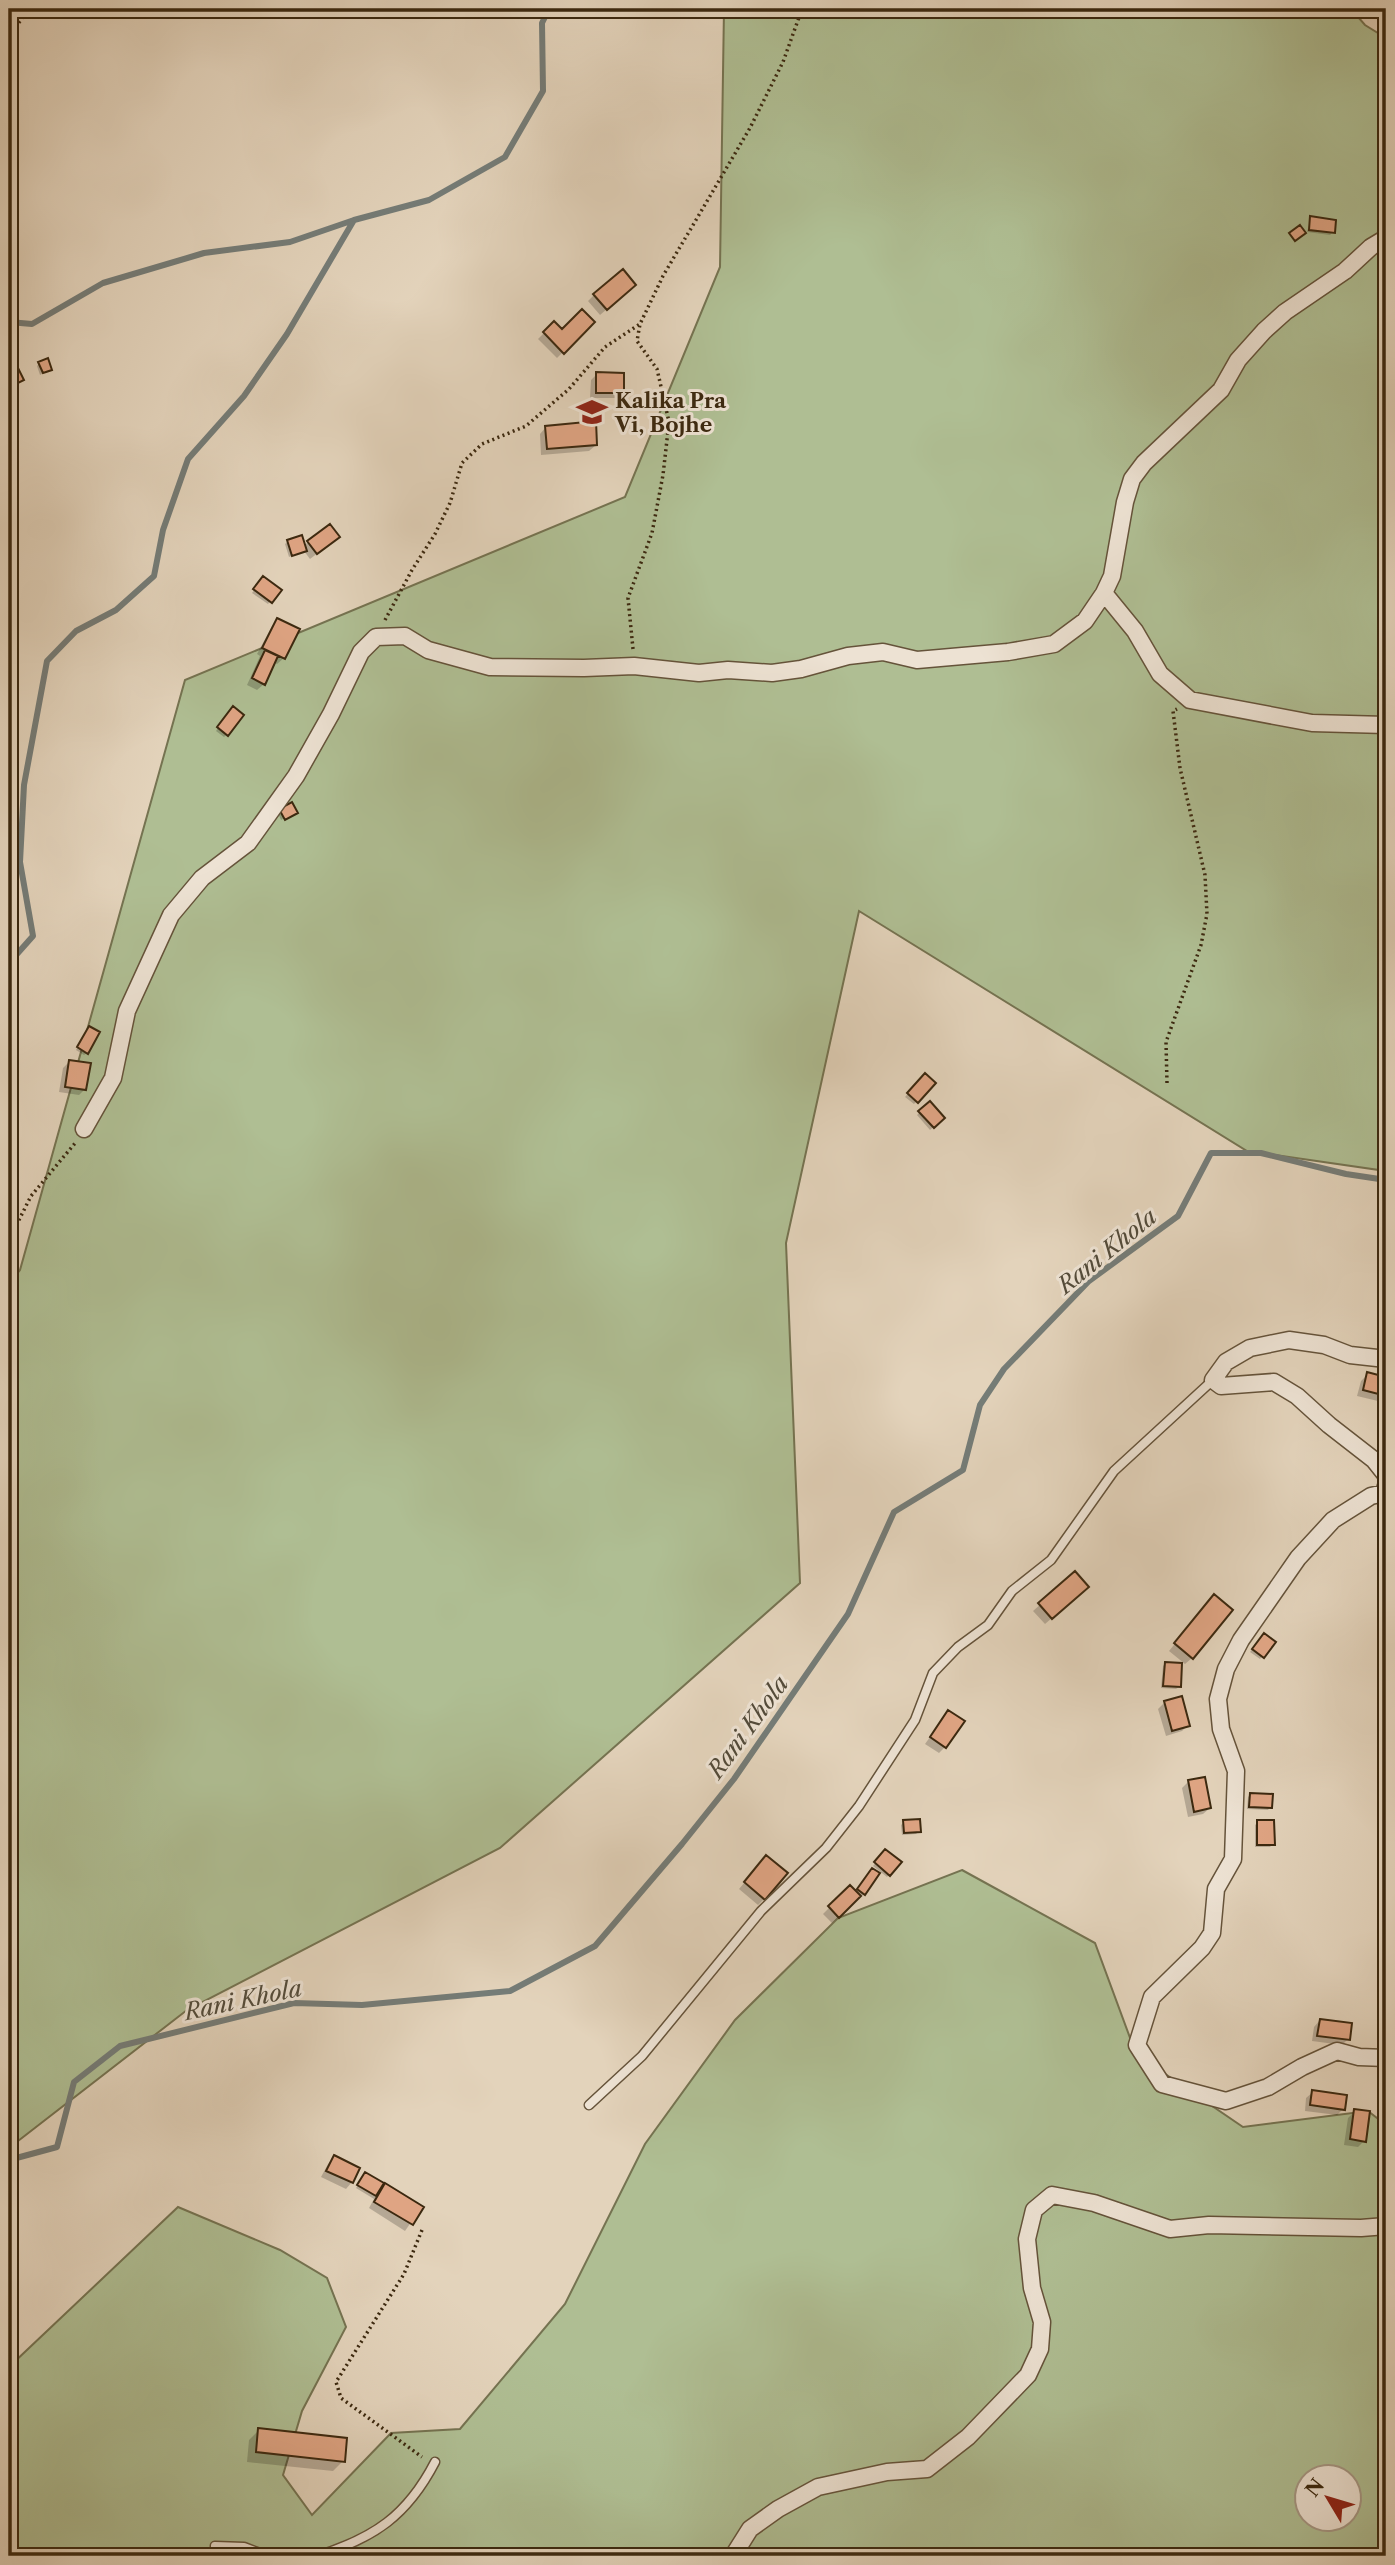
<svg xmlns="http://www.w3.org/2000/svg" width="1395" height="2565" font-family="'Libre Caslon Text',serif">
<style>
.green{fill:#afbe93;stroke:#757351;stroke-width:2;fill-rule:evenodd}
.shadow{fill:#0003}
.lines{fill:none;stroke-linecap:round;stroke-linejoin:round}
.stream{stroke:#757c77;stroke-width:6}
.building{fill:#e0a584;stroke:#3b280f;stroke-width:2}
.lane-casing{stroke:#65533a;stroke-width:11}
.street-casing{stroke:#65533a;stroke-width:19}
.path{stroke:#3b280f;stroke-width:3.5;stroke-dasharray:2 3.5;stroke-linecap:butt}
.lane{stroke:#ede2d3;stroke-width:8}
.street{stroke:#ede2d3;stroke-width:16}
.labels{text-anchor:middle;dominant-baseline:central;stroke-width:6;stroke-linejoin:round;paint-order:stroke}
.poi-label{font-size:21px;font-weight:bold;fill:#3b280f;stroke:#ede2d3;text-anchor:start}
.water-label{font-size:23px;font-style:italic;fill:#534b3a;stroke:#ede2d3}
</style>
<rect width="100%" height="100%" fill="#e3d3bb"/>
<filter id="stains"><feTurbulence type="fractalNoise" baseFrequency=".00286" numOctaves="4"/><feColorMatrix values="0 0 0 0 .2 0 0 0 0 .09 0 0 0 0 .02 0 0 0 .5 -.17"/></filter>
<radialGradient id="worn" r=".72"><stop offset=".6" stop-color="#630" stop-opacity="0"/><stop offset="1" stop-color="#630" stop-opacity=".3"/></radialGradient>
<path class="green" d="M724 9H1351L1365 25 1386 38V1171L1247 1151 859 911 786 1243 800 1583 500 1848 187 2010 9 2148V1284L20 1270 185 680 625 497 720 267Z
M962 1870 1095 1943 1136 2054 1243 2127 1368 2111 1386 2125V2556H9V2367L178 2207 280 2250 327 2278 346 2327 302 2411 283 2475 312 2515 391 2433 460 2429 565 2304 645 2144 735 2020 838 1918ZM1308 2478H1350V2520H1308Z"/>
<path class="shadow" d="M1311 218 1333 232 1330 235 1307 232Z
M628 291 600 315 588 301 594 295Z
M593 322 557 358 538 339 554 323 562 332Z
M14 364 22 380 15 385 9 372V368Z
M39 364 50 369 40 375 37 366Z
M597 374 623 392 616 398H590L591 380Z
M546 427 596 445 589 451 541 455 540 434Z
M288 541 304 546 308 542 331 543 310 559 304 551 289 557 285 544Z
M261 581 279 590 268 604 252 593Z
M278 620 284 658 277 664 273 662 264 684 257 690 247 685 260 656 257 654 272 626Z
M230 711 227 734 224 737 216 731Z
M280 811 295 812 281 820 278 813Z
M87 1031V1053L84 1055 76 1050Z
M69 1062 85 1089 79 1095 59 1092 63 1068Z
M925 1075 934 1083 914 1104 905 1097Z
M930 1103 943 1118 930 1130 917 1115Z
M1368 1374 1386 1379V1398L1382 1402 1357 1396 1361 1381Z
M1075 1574 1081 1593 1045 1624 1033 1611Z
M1209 1602 1192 1658 1185 1664 1169 1651Z
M1262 1637 1274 1643 1260 1659 1250 1652Z
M1165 1664 1179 1687 1176 1689 1161 1688 1163 1666Z
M1164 1703 1188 1725 1182 1731 1166 1736 1158 1709Z
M948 1712 945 1747 939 1753 925 1744Z
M1188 1782 1210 1808 1203 1814 1188 1817 1182 1788Z
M1250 1795 1270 1807 1268 1810 1247 1809 1248 1797Z
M904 1822 919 1831 916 1834 902 1835 901 1825Z
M1258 1822 1273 1844 1270 1847H1255V1825Z
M885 1851 899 1862 887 1877 873 1866Z
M760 1864 764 1899 758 1905 739 1889Z
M869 1872 864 1894 832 1923 823 1914 850 1887 855 1893Z
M1320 2020 1348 2039 1342 2045 1312 2041 1314 2027Z
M1313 2092 1343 2109 1337 2115 1305 2111 1306 2098Z
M1355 2111 1364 2141 1358 2147 1344 2145 1348 2118Z
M334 2157 352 2182 346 2189 321 2177 328 2164Z
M363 2177 377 2194 385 2185 421 2208 405 2231 369 2208 374 2199 356 2188Z
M259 2430 343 2461 333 2471 247 2462 249 2440Z"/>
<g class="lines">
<path class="stream" d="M9 322 32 324 103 283 204 253 290 242 354 220
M9 963 33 936 20 862 24 785 47 661 76 631 116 610 154 576 163 530 188 459 244 396 287 334 354 220 429 200 505 157 543 91 542 23 549 9
M9 2160 57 2147 74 2082 120 2046 294 2003 362 2005 510 1991 595 1946 682 1844 734 1779 848 1614 894 1512 963 1470 980 1405 1004 1369 1089 1281 1178 1216 1211 1153H1261L1346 1174 1386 1180"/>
</g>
<path class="building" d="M1310 216 1336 220 1335 233 1309 230Z
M1300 225 1306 233 1295 241 1289 233Z
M623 269 636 285 607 310 593 294Z
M582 309 595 322 564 354 543 332 554 321 562 329Z
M48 358 52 370 43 373 38 362Z
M15 362 24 380 18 383 9 365Z
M596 372 624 373V393H596Z
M596 421 597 445 547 449 545 426Z
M330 524 340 537 317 554 307 541Z
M302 535 307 551 292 556 287 540Z
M263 576 282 590 272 603 253 589Z
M277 618 300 629 285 659 262 648Z
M265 650 278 656 265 685 252 678Z
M233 706 244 715 228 736 217 727Z
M292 802 298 813 285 820 279 809Z
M89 1026 100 1032 88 1054 77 1047Z
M69 1060 91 1063 86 1090 65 1087Z
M925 1073 936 1083 918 1103 907 1093Z
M930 1101 945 1118 934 1128 918 1111Z
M1367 1372 1386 1377V1396L1363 1390Z
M1075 1571 1089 1587 1052 1619 1038 1603Z
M1214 1594 1233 1610 1193 1659 1174 1643Z
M1264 1633 1276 1642 1264 1658 1252 1649Z
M1165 1662 1182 1663 1181 1687 1163 1686Z
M1182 1696 1190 1726 1172 1731 1164 1701Z
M948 1710 965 1721 946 1748 930 1737Z
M1205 1777 1211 1808 1194 1812 1188 1780Z
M1250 1793 1273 1794 1272 1808 1249 1807Z
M920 1819 921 1832 904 1833 903 1820Z
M1257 1820H1274L1275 1845H1257Z
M885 1849 902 1862 890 1876 874 1862Z
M766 1855 788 1873 765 1900 744 1882Z
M872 1868 880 1873 865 1895 857 1889Z
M850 1885 861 1896 839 1918 828 1906Z
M1320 2019 1352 2023 1350 2040 1317 2036Z
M1312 2090 1347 2095 1345 2110 1310 2105Z
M1354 2109 1370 2111 1366 2142 1350 2139Z
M334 2155 360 2168 353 2183 326 2171Z
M365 2172 384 2183 376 2196 357 2185Z
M385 2183 424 2207 413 2225 374 2202Z
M258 2428 347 2438 345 2462 256 2452Z"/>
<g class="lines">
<g class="lane-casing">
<path id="lane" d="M589 2105 642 2056 761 1911 826 1848 859 1806 915 1720 933 1673 958 1647 988 1625 1012 1591 1051 1560 1114 1471 1213 1380
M216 2556 215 2546 244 2547 268 2556
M317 2556C374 2538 407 2516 435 2462"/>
</g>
<g class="street-casing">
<path id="street" d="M1104 593 1135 631 1160 674 1190 700 1312 723 1386 725
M84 1129 113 1078 127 1011 171 915 202 878 248 843 296 776 331 714 361 652 376 637 405 636 428 650 490 667 584 668 634 666 699 673 728 670 772 673 801 669 848 656 883 652 917 660 1008 652 1054 644 1085 621 1104 593 1112 576 1125 502 1132 479 1144 463 1221 390 1238 360 1264 331 1285 312 1345 271 1371 247 1386 238
M1386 1359 1350 1355 1324 1345 1289 1340 1250 1348 1226 1362 1213 1380 1221 1386 1274 1382 1297 1396 1329 1425 1374 1460 1386 1475
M1386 1486 1384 1493 1371 1496 1333 1520 1298 1558 1241 1640 1226 1669 1218 1699 1221 1729 1236 1771 1233 1859 1216 1889 1212 1933 1202 1948 1152 1997 1137 2045 1162 2084 1226 2101 1268 2087 1302 2067 1337 2051 1359 2057 1386 2058
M733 2556 750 2529 778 2509 818 2487 887 2472 927 2469 968 2437 1028 2375 1040 2349 1042 2322 1032 2288 1027 2239 1034 2210 1052 2195 1094 2203 1170 2229 1209 2225 1361 2228 1386 2226"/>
</g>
<path class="path" d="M9 36 29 9
M385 620 412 570 435 534 450 503 462 463 482 444 526 426 569 389 605 347 640 324
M633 649 628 598 652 533 663 475 669 422 657 369 637 341 640 324 663 276 750 128 783 62 802 9
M1167 1083 1166 1042 1201 945 1207 914 1205 875 1180 768 1173 711 1177 709
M9 1240 31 1196 76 1142
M422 2230 404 2274 336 2382 341 2398 422 2457"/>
<use href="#lane" class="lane"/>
<use href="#street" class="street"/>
</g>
<defs>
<g id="school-bare" transform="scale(2.415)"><path d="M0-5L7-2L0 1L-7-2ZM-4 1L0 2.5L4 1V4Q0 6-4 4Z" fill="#8f2418" stroke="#ede2d3" stroke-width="2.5" paint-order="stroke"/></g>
</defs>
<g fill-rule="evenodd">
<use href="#school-bare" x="592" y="412"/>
</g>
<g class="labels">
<g class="poi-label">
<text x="615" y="400">Kalika Pra<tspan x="615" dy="24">Vi, Bojhe</tspan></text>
</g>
<g class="water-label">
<text transform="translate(1107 1251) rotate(-39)">Rani Khola</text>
<text transform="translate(748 1727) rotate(-54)">Rani Khola</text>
<text transform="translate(243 2000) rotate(-12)">Rani Khola</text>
</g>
</g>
<rect width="1395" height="2565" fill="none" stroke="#e3d3bb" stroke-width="35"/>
<rect x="10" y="10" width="1374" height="2544" fill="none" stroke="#3b280f" stroke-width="3.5"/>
<rect x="18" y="18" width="1360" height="2530" fill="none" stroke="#3b280f" stroke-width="2"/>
<g transform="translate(1328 2498) rotate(308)"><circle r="33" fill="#ede2d3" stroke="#a69885" stroke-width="2"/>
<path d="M0-5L12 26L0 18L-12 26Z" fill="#8f2418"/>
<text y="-10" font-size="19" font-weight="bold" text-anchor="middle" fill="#3b280f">N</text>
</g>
<rect width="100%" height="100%" filter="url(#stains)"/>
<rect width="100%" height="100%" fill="url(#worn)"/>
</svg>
